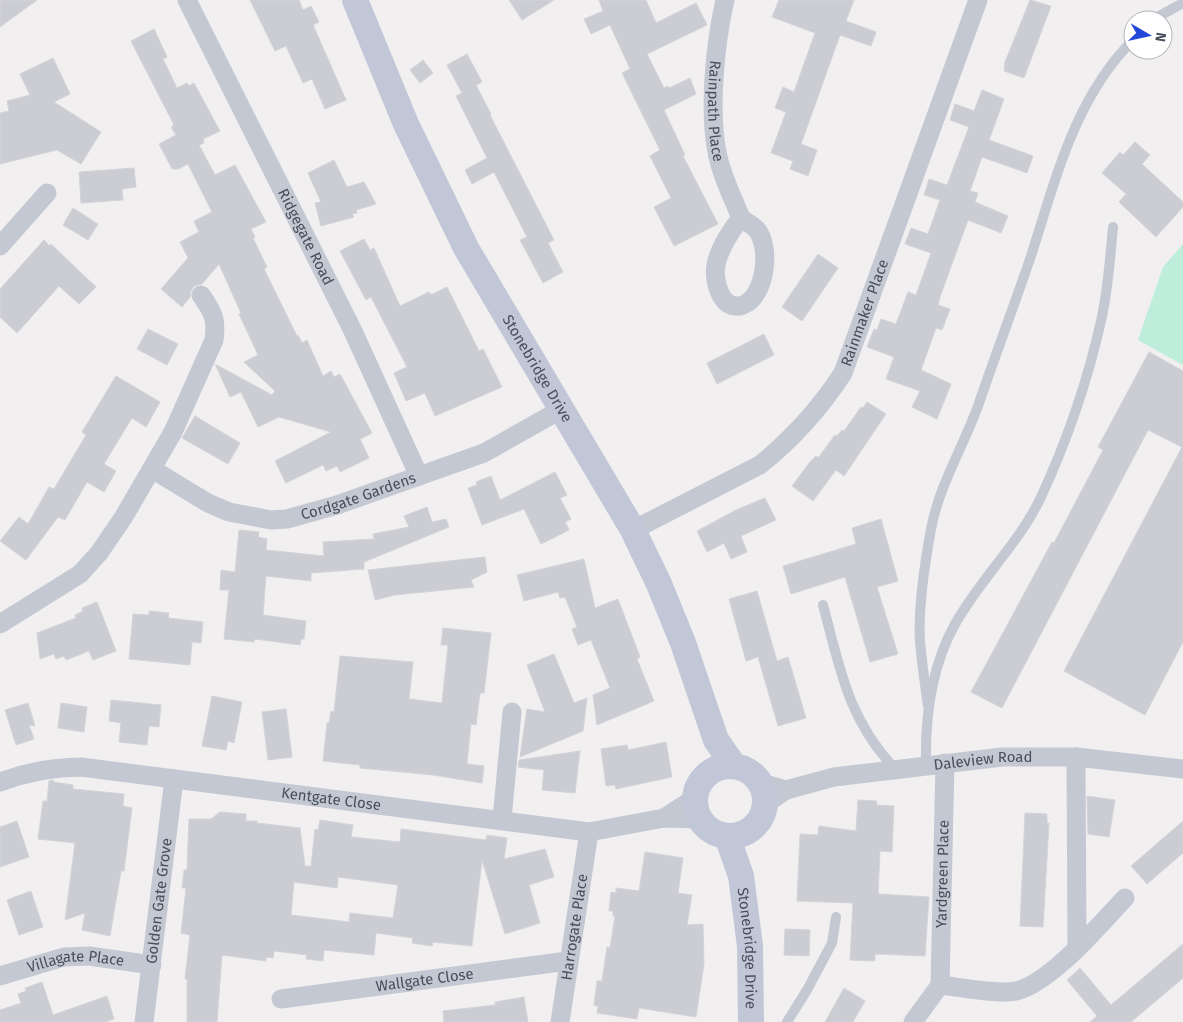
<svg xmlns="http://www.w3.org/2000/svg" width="1183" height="1022" font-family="'Fira Sans',sans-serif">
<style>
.green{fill:#bfeddb}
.building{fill:#cccdd3;stroke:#d3d4da;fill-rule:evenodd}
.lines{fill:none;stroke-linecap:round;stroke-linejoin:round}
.lane{stroke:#c3c8d3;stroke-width:10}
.street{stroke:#c3c8d3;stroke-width:19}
.secondary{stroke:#c2c7d7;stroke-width:26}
.labels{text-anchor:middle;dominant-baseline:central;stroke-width:4.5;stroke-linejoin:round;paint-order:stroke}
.street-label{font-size:15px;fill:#484e5b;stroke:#fff}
</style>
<rect width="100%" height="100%" fill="#f1efef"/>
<path class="green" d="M1183 244V365L1138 340 1163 267Z"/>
<path class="building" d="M0 0H37L0 27Z
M250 0H299L303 10 311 6 319 22 313 25 346 100 325 109 312 79 303 83 286 46 275 51Z
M509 0H554L522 20Z
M599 0H646L656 23 696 3 707 25 647 54 664 88 668 86 669 88 690 78 696 94 664 110 685 155 683 156 718 224 674 246 654 207 671 198 650 156 660 150 622 73 630 69 610 25 591 34 584 19 603 11Z
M779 0H854L846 21 876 32 871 46 840 35 801 144 817 150 808 176 790 169 793 161 771 153 786 112 775 108 783 87 794 92 815 33 772 17Z
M1030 0 1051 6 1024 78 1004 71 1005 62Z
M154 29 167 57 163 59 177 88 187 83 189 86 194 83 220 131 203 139 204 143 199 145 215 175 235 165 266 222 251 229 255 237 253 238 267 267 264 269 297 336 298 335 302 343 307 340 323 376 331 371 334 377 340 374 372 433 360 439 369 458 340 472 337 466 326 471 323 465 286 483 275 461 331 432 279 417 258 427 241 392 230 397 215 364 272 395 275 391 244 362 258 355 239 314 241 313 219 264 202 284 194 286 191 291 190 297 182 307 161 289 188 258 180 242 199 232 194 221 212 212 188 164 178 169H172L159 144 176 135 171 127 174 125 131 41Z
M467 54 482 82 476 85 491 114 490 115 554 240 548 243 563 272 543 283 520 240 527 237 494 172 472 184 465 170 487 158 456 96 462 93 447 65Z
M53 58 70 94 54 102 101 132 81 164 57 150 0 164V113L9 111 7 101 30 95 20 74Z
M423 60 433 73 420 83 410 70Z
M982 90 1004 99 989 140 1033 156 1027 173 982 157 970 191 978 193 975 202 1008 216 1001 233 968 220 940 297 938 305 950 309 942 330 936 328 921 370 951 384 937 419 912 407 920 391 886 379 894 357 867 347 874 329 877 330 881 319 896 324 908 292 916 295 931 253 905 244 911 228 928 234 940 200 924 195 929 179 947 185 969 127 950 120 955 104 974 111Z
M1135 142 1150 155 1142 164 1183 202V207L1156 237 1119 202 1126 194 1102 173 1120 152 1123 155Z
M334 160 347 187 364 182 376 204 356 210 357 213 352 214 354 217 321 226 315 203 321 202 308 173Z
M134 168 136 187 122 189 123 200 81 203 79 172Z
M73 208 98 224 88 240 63 225Z
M364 239 370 250 374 248 400 306 429 292 431 295 447 287 479 351 483 349 502 387 435 416 425 393 406 401 394 373 407 367 371 297 366 300 340 251Z
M44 240 50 246 51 244 96 287 79 304 59 286 17 333 0 317V289Z
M818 254 838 268 802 321 782 307Z
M148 329 178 344 167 365 137 349Z
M764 334 774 355 717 384 707 363Z
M1149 352 1183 371V642L1145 715 1064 671 1182 447 1148 430 1002 708 971 692 1052 542 1054 543 1103 450 1098 447Z
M116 376 160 402 146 427 132 418 104 464 116 471 104 492 87 482 65 520 58 517 26 560 0 541 19 517 28 524 49 487 54 489 86 435 82 432Z
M867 402 886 414 844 476 836 470 813 501 792 486 810 462 816 456 818 458 835 435 837 436 842 430 844 431 861 407 863 408Z
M195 416 240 443 228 464 182 438Z
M555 472 567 495 560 498 571 519 565 522 569 530 541 544 524 509 482 525 468 488 477 485 476 482 491 476 500 500Z
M765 498 776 520 741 536 747 552 731 559 724 543 707 552 697 531 738 509Z
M427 507 432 522 446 519 449 527 364 562V569L311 573V581L266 576 263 615 306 621 304 639H301L300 645 255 639 254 642 224 639 229 590H220L221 570 235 572 239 530 259 532 258 537 267 539 266 550 324 556 323 542 374 539 373 534 409 527 404 516Z
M881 519 898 581 877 587 898 654 870 662 845 577 791 594 783 566 856 544 852 528Z
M485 557 487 572 471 580 474 587 395 595 375 600 368 570Z
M584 559 595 608 618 599 640 657 637 659 654 701 597 725 593 695 610 688 591 640 578 645 572 629 577 627 565 597 560 598 558 592 524 601 517 575Z
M757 591 777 661 788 657 806 718 778 726 758 657 746 661 729 599Z
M97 602 116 651 93 660 89 651 66 660 64 656 56 659 54 654 40 659 37 633 76 618 75 615 83 611 82 608Z
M149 611 169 613 168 618 203 622 201 643 192 642 190 665 129 659 133 614 149 615Z
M443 628 491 633 484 693H480L476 725 471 724 467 764 484 766 482 783 433 775 360 768V765L323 761 327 723H329L331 711 334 712 340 656 413 662 409 699 442 703 448 645H441Z
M554 654 574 703 587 698 583 731 520 757 527 709 545 712 527 665Z
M212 696 242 702 234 743 228 741 226 750 202 746Z
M111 700 161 705 159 727 149 726 147 745 119 742 121 723 109 721Z
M28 703 35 726 29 725 34 739 16 745 5 710Z
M61 703 87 707 84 732 58 728Z
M286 709 292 757 268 760 262 712Z
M666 742 672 777 616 789 615 785 606 786 601 749 627 745 628 750Z
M580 751 575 793 542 790 544 770 518 767 519 760Z
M53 780 54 782 73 785V789L124 794 123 806 132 808 124 871H121L110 936 82 930 85 913 65 920 75 843 38 839 43 801H47L49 781Z
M1087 796 1115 800 1109 837 1088 834Z
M858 800 877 801 876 805 894 806 892 852 880 851 878 894 929 897 925 956 875 954V961L850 960 853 903 797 901 800 834 818 835 819 826 856 831Z
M220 812 246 814V821H257V823L300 828 305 866H311L315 829 318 830 320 820 353 825 351 837 400 842 401 829 486 840 487 835 507 838 504 859 545 849 554 877 529 885 540 923 505 934 482 860 472 946 433 942 432 946 412 943 413 938 376 933 374 955 324 950 323 961 306 959 307 955 274 951 273 958 266 957V961L222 955 217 1022H187V979H185L190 935 181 933 186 888H182L184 870H187L189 819H211ZM338 877 398 885 393 918 350 913 349 922 291 915 294 882 337 888Z
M1025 813 1047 814V823H1049L1043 927 1020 926Z
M17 821 29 857 0 867V827Z
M1183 821V853L1147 884 1131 866Z
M645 852 683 858 678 893 692 895 687 925 703 924 704 964 696 1017 639 1008 637 1019 597 1013 598 1006 594 1005 597 981H602L607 947 610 948 615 916H613V911H609L611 892 616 893V888L639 891Z
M31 891 43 927 19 935 7 900Z
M785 929 810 930 809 956 784 955Z
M1183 944V978L1131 1022H1090L1097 1016 1067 980 1080 968 1111 1005Z
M42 982 53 1015 107 996 114 1019 105 1022H0V1010L21 1003 18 994 26 991 25 988Z
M844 988 865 1001 853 1022H825Z
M524 997 528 1022H444L443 1011 495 1005V1002Z"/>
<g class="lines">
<path class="lane" d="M1152 20 1183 3
M823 605C840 669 848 719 895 769
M928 706C925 685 922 663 920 642 918 609 925 562 931 529 939 486 963 447 978 406 995 356 1014 306 1031 256 1056 179 1074 99 1133 40
M926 765C925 718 931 668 954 626 979 580 1019 544 1041 497 1066 443 1088 379 1101 321 1108 291 1110 259 1113 227
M787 1022 807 990 832 943 836 917"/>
<g class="street">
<path id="s1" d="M187 0 352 329 419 476"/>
<path id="s2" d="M725 0C715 43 708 114 718 157 723 179 733 198 741 218"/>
<path d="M741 218C746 222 753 225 757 230 771 247 766 296 743 305 721 313 713 280 716 265 719 249 731 230 741 218Z"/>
<path d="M0 246 47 193"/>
<path id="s3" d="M152 469 208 503 229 512 271 520 287 519 337 505 484 453 562 409"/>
<path id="s4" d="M633 530 760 465C792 439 821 407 843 373L978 0"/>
<path d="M0 624 80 574 99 553 123 518 173 432 214 340C217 319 213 312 201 295"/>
<path d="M1076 757 1077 948"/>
<path id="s5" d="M0 782C27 772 51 767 81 767L589 832 664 818 700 819"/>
<path d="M761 783 786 790"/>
<path id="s6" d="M765 804 786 790 834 777 1002 757H1076L1183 769"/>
<path d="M664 818 695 798"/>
<path d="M502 819 512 712"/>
<path id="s7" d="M0 976 64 957 89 956 152 965"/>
<path id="s8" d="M940 985 945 763"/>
<path id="s9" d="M281 999 568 961"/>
<path id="s10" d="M144 1022 174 779"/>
<path id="s11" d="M560 1022 589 832"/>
<path d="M913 1022 940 985C959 987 999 995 1016 991 1051 983 1100 924 1125 898"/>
</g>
<g class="secondary">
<path id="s12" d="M355 0 406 124 466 248 633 530 659 584 683 643 716 740 734 766"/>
<circle cx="730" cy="801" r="35"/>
<path id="s13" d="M727 836 741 876 750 946 751 1022"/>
</g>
</g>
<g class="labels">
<g class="street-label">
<text stroke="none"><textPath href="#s2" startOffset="112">Rainpath Place</textPath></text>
<text stroke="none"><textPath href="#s1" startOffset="265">Ridgegate Road</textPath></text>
<text stroke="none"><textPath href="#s4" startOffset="331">Rainmaker Place</textPath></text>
<text stroke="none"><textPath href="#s12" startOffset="412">Stonebridge Drive</textPath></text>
<text stroke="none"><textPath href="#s3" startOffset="222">Cordgate Gardens</textPath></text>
<text stroke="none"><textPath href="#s6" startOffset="225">Daleview Road</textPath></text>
<text stroke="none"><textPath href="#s5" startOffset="335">Kentgate Close</textPath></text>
<text stroke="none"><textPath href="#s8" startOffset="111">Yardgreen Place</textPath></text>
<text stroke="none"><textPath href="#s10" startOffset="122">Golden Gate Grove</textPath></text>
<text stroke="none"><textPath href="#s11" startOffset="96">Harrogate Place</textPath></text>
<text stroke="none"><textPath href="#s13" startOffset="115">Stonebridge Drive</textPath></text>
<text stroke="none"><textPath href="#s7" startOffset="78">Villagate Place</textPath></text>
<text stroke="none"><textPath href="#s9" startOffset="145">Wallgate Close</textPath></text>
</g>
</g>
<g transform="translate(1148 35) rotate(99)"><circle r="24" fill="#ffffff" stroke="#b6b8bd"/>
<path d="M0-4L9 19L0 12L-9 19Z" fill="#2247d8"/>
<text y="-8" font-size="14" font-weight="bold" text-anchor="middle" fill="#484e5b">N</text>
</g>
</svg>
